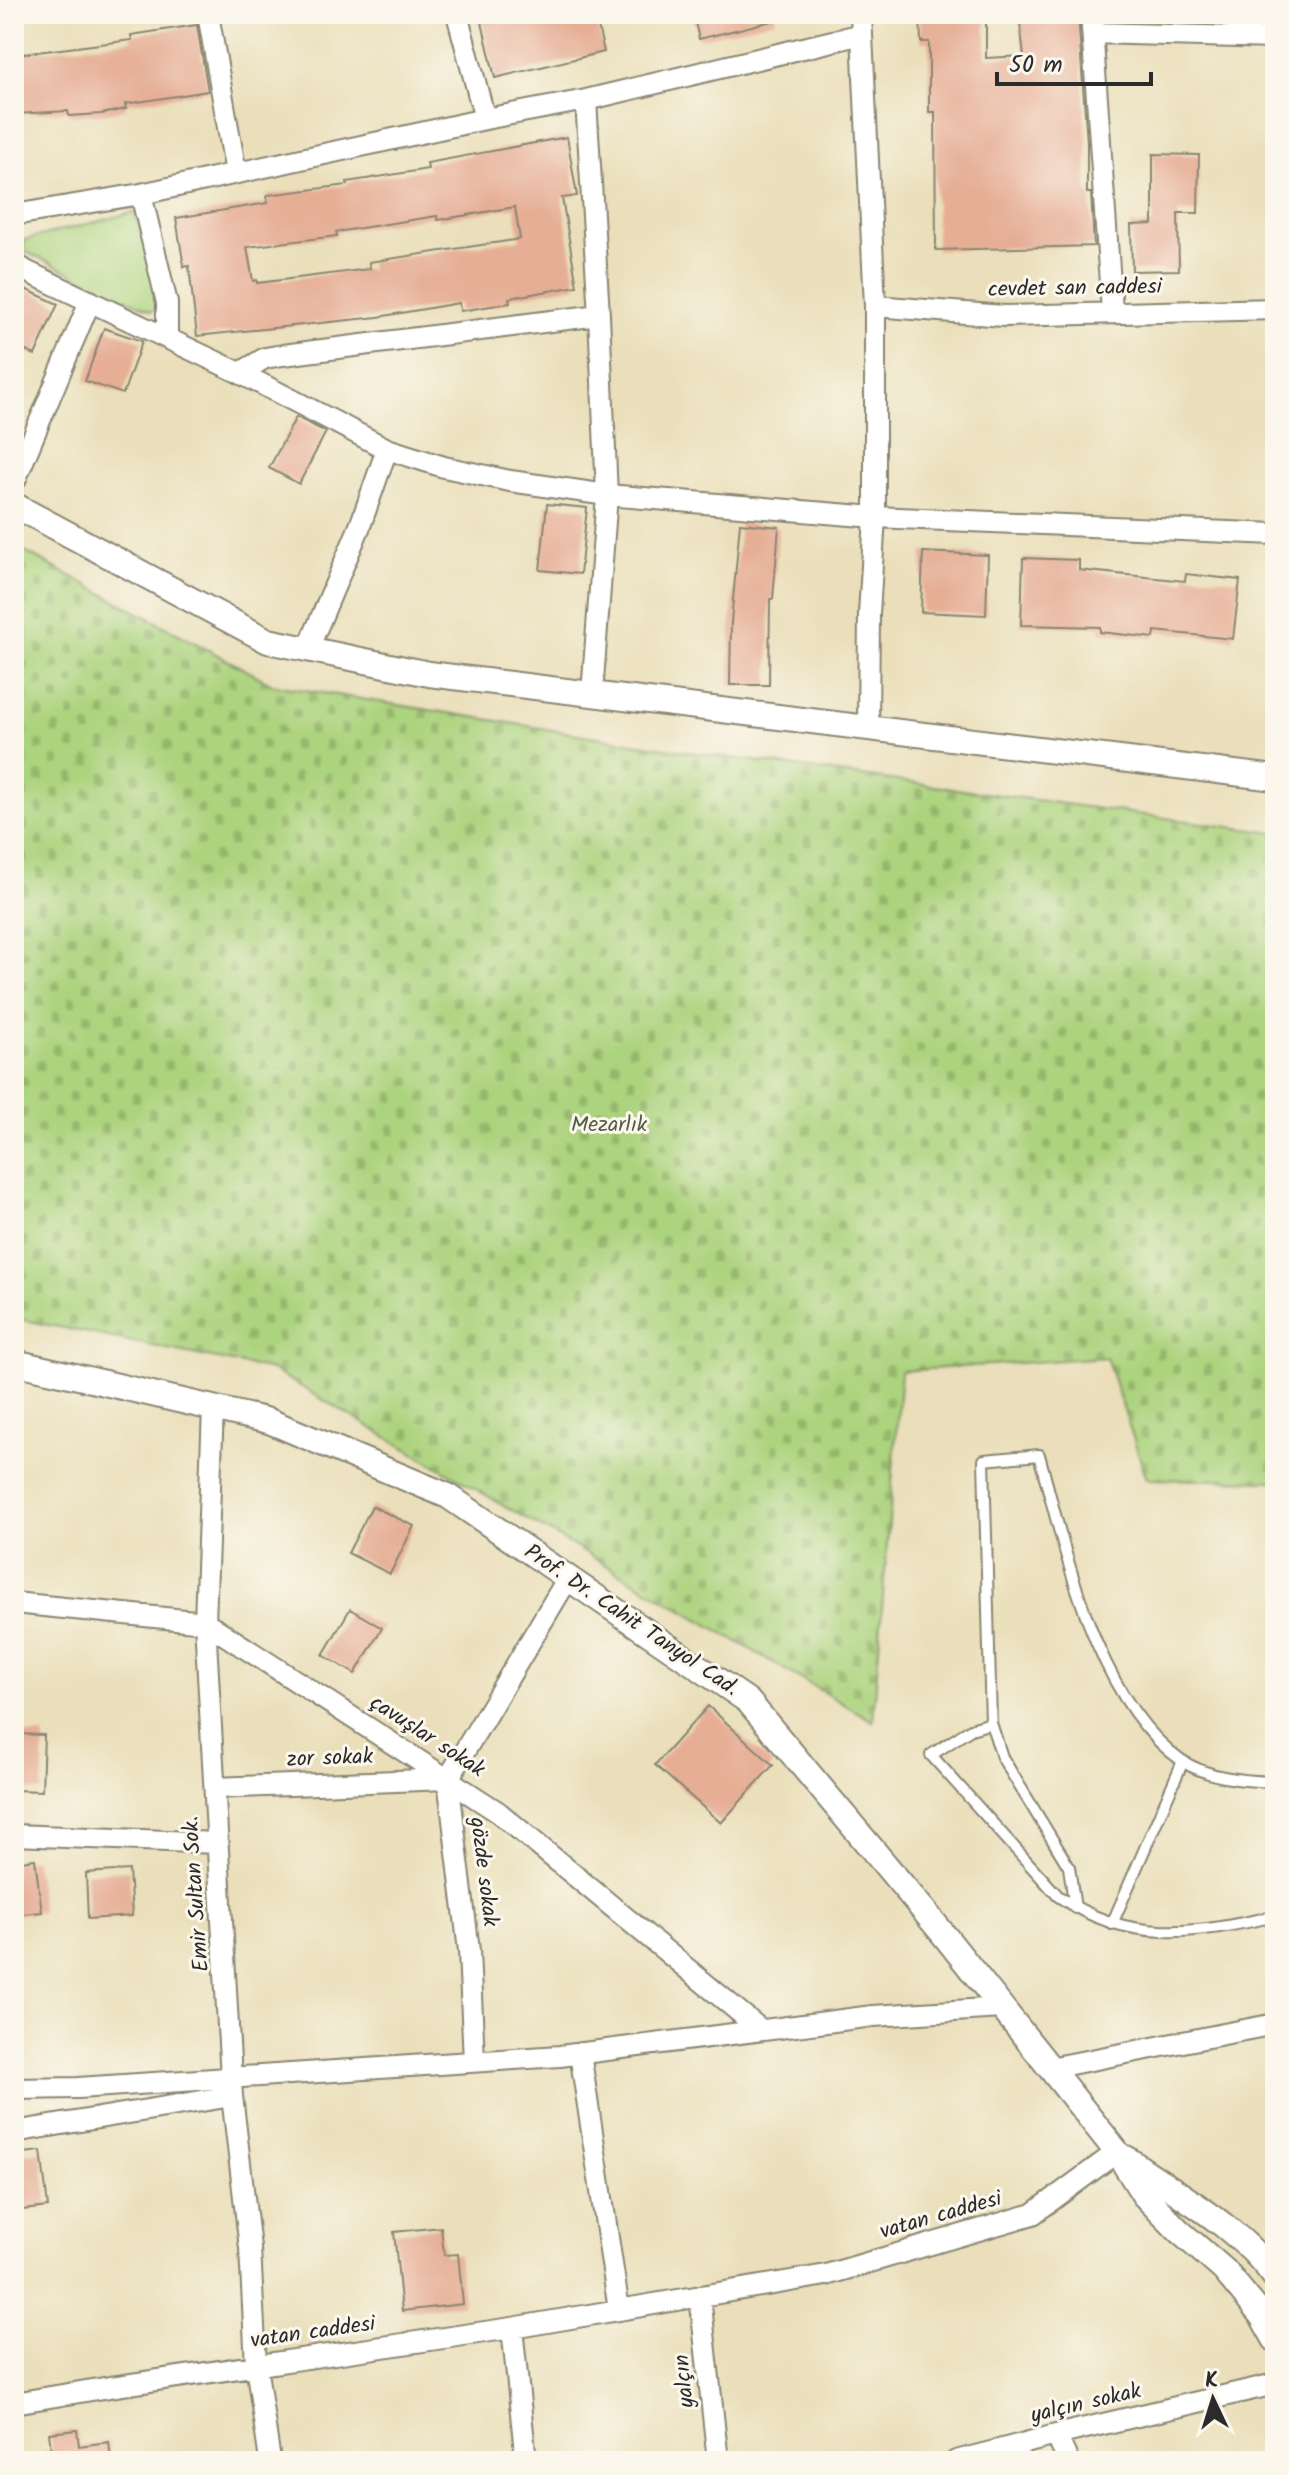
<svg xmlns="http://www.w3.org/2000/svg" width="1289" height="2475" font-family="Kalam,sans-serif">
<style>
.green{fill:#acd37d;stroke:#6c7f54;stroke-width:2}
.cemetery{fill:url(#cemetery-stones);stroke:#6c7f54;stroke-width:2}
.building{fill:#e6ae95;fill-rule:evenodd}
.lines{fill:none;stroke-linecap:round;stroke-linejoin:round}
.service-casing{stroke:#8a8572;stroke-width:14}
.minor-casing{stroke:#8a8572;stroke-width:24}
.tertiary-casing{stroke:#8a8572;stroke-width:28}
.service{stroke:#fff;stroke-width:10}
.minor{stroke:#fff;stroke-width:20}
.tertiary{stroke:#fff;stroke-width:24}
.labels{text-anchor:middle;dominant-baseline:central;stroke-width:6;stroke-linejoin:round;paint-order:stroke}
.street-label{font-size:22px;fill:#2b2b2b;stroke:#fbf7ec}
.park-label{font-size:22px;fill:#525d44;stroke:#fbf7ec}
</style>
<defs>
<pattern id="cemetery-stones" width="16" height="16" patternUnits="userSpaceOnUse" patternTransform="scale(2)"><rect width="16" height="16" fill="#acd37d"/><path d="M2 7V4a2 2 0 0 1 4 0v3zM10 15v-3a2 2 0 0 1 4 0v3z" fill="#94b56c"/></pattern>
</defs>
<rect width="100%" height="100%" fill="#fbf7ec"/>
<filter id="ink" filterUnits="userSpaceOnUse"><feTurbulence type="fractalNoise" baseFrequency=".0125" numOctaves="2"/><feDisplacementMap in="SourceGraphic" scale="16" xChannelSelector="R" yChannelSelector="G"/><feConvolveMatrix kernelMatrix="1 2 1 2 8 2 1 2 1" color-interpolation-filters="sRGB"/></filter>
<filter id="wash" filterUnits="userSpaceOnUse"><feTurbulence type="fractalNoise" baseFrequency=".006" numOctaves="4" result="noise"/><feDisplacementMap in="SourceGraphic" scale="32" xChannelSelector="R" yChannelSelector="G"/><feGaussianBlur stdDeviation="1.8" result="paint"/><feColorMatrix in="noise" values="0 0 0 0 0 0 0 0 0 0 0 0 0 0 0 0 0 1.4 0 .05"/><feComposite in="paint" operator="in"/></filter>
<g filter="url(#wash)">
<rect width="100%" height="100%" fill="#eadfba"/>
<path class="green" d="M135 212 162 301 152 311 24 251V240Z"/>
<path class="cemetery" d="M14 546 274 685 702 754 1275 833V1481L1147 1479 1106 1357 901 1371 873 1721 272 1370 14 1318Z"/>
<g id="blocks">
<path class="building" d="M480 14H595L604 52 495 78Z
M693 14H775L776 20 699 39Z
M920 14H986V58L1024 56 1019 14H1078L1087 142V193H1091L1094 246 936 250 935 112H929V42H921Z
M197 25 208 91 125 104 126 109 101 114 69 116 68 111 14 114V55L132 40 131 35Z
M567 137 577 196 562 198 577 286 509 298 510 303 460 311 459 303 378 317 197 336 189 266 184 267 176 218 268 203 267 195 348 185 347 182 428 169 427 163ZM515 207 520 239 369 262 370 269 257 283V280L253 281 247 247 337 236 336 232 437 216 438 220Z
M1153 154 1199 155 1198 213H1178L1179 270 1132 271 1131 225 1153 224Z
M14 284 58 304 35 355 14 346Z
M104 328 142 341 123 394 85 381Z
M296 417 326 432 299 484 269 468Z
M547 504 587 508 580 574 540 570Z
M740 523 779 527 773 599H770L769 685H730L731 622Z
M923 552 988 555 986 615 921 612Z
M1023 558 1079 560V570L1185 581 1186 574 1240 580 1233 639 1155 631 1154 638 1100 632V627L1021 625Z
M372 1506 414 1526 390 1574 348 1553Z
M350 1609 382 1628 355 1674 323 1655Z
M708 1706 773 1765 721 1823 655 1765Z
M16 1734 44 1735 42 1791 14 1790Z
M35 1859 42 1912 14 1915V1862Z
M129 1870 132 1916 88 1919 86 1873Z
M41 2151 48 2207 14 2211V2154Z
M441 2227 444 2255 458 2254 463 2304 402 2311 394 2232Z
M77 2430 79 2446 109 2442 111 2461H42V2451L51 2450 49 2433Z"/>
</g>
</g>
<g filter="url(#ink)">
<use href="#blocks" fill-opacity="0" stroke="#8a8572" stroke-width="2"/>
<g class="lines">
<g class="service-casing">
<path id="service" d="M991 1723 971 1729 931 1755 1058 1896C1129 1945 1196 1934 1275 1916
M1075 1908 1069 1867 1002 1757 991 1723 984 1460 1039 1455C1066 1551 1095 1699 1181 1760 1206 1778 1245 1781 1275 1782
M1112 1924 1183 1761"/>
</g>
<g class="minor-casing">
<path id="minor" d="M208 14 236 173
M457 14 485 119
M861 14 875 306V517L869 614 868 728
M1091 14 1112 312
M1093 33 1275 38
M586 100 599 315 607 495 592 694
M141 194 167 303V337
M14 215 141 194 485 119 586 100 862 34
M14 263 26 271 240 373 387 449 444 467 510 481 607 495 875 517 1275 534
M875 306 1004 316 1275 309
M240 373 265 358 283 355 599 315
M14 483 90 301
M308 649 360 526 387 449
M213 1408 205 1622 232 2096 250 2248 256 2365 270 2461
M14 1603 205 1622 498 1812 761 2030
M215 1788 448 1779
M14 1835 218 1843
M580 2053 619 2310
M474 2061 469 1951 448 1779 568 1578
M1050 2068 1275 2024
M14 2089 78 2088 560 2056 873 2016 1002 2008
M14 2132 232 2096
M700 2296 718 2461
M512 2328 526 2461
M14 2403 110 2387 512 2328 826 2275 1033 2214 1117 2152
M1056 2435 1068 2461
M956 2461 1056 2435 1275 2384"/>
</g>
<g class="tertiary-casing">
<path id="tertiary" d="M14 505 268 641 429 674 1275 778
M14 1362 269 1421 448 1496 748 1701 940 1930 1117 2152 1144 2195 1179 2231 1224 2270 1262 2316 1275 2339
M1126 2158C1178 2195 1238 2226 1275 2277"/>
</g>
<use href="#service" class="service"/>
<use href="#minor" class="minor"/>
<use href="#tertiary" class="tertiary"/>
</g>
</g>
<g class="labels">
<g class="street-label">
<text transform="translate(1075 289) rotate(-1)">cevdet san caddesi</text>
<text transform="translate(631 1621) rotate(34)">Prof. Dr. Cahit Tanyol Cad.</text>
<text transform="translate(427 1737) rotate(33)">çavuşlar sokak</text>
<text transform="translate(330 1759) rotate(-2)">zor sokak</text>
<text transform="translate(483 1872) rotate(83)">gözde sokak</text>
<text transform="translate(197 1894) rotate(-94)">Emir Sultan Sok.</text>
<text transform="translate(941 2216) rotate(-16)">vatan caddesi</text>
<text transform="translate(313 2333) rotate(-8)">vatan caddesi</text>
<text transform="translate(685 2381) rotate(-96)">yalçın</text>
<text transform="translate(1086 2404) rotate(-13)">yalçın sokak</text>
</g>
<g class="park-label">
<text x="609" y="1125">Mezarlık</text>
</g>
</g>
<rect width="1289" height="2475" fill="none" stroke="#fbf7ec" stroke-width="48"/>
<g transform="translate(1213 2399) rotate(356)" stroke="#fbf7ec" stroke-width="6" paint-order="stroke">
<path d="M0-6L14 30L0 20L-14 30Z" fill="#2b2b2b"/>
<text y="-12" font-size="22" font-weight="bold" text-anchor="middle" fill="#2b2b2b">K</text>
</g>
<path d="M997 72v12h154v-12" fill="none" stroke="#2b2b2b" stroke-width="4"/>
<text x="1009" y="72" font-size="24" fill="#2b2b2b" stroke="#fbf7ec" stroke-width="6" paint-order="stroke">50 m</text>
</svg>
